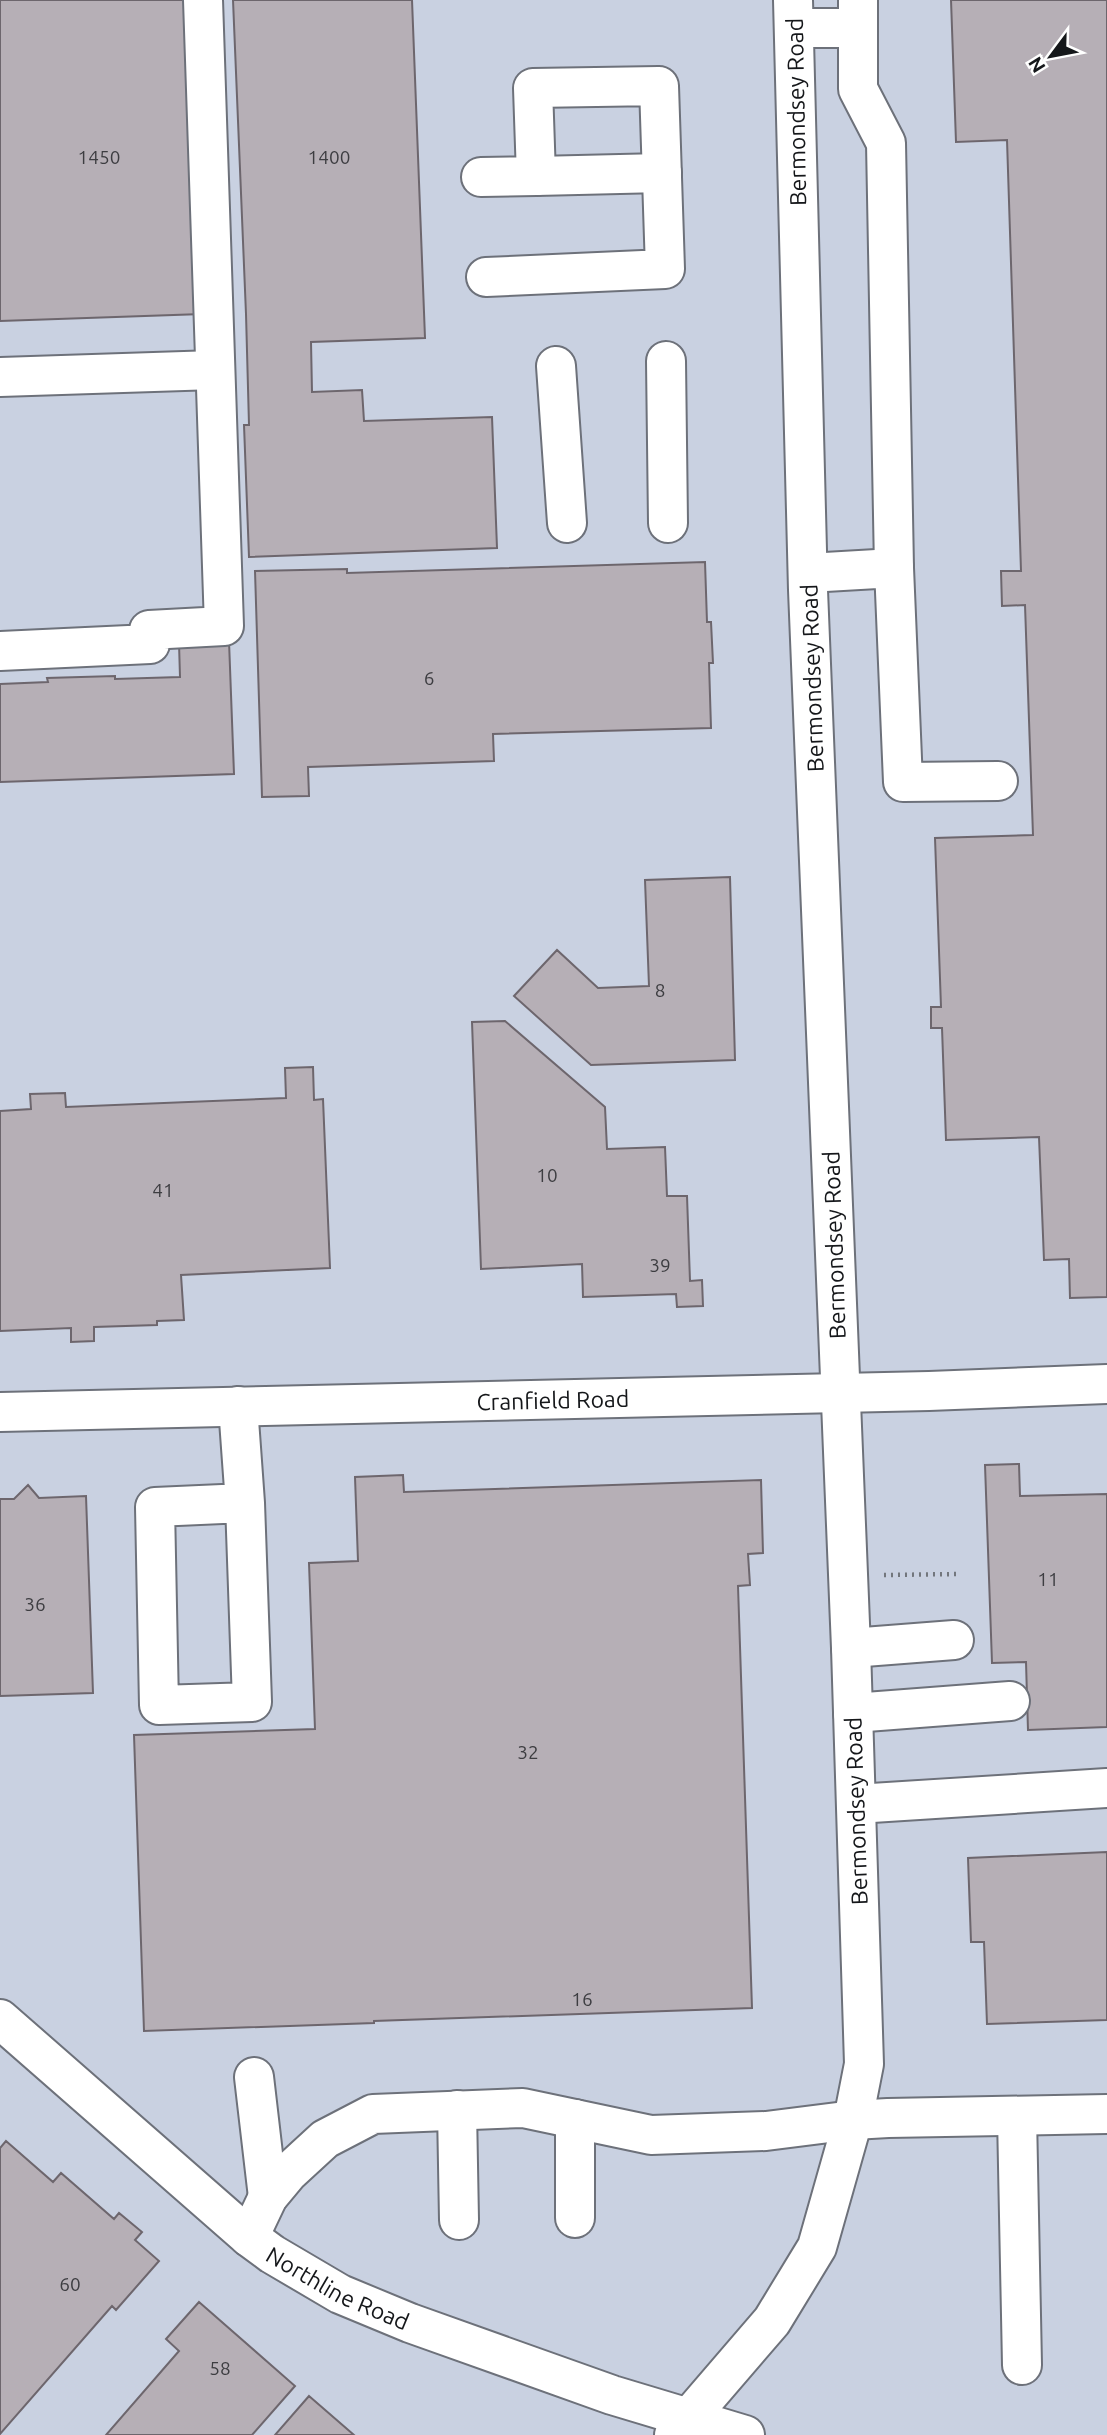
<svg xmlns="http://www.w3.org/2000/svg" width="1107" height="2435" font-family="Ubuntu,sans-serif">
<style>
.built{fill:#c9d1e1}
.building{fill:#b6afb6;stroke:#6d666d;stroke-width:2}
.lines{fill:none;stroke-linecap:round;stroke-linejoin:round}
.minor-casing{stroke:#6d717a;stroke-width:42}
.path{stroke:#72767c;stroke-width:4.5;stroke-dasharray:2 5;stroke-linecap:butt}
.minor{stroke:#fff;stroke-width:38}
.labels{text-anchor:middle;dominant-baseline:central;stroke-width:5;stroke-linejoin:round;paint-order:stroke}
.number-label{font-size:19px;fill:#3d3d41}
.street-label{font-size:23px;fill:#15171a;stroke:#fff}
</style>
<rect width="100%" height="100%" fill="#dadfe9"/>
<path class="built" d="M0 0H1107V2435H0Z"/>
<path class="building" d="M0 0H192L202 314 0 321Z
M233 0H412L425 338 311 342 312 392 362 390 364 421 492 417 497 548 249 557 244 425H249L246 314Z
M951 0H1107V1297L1070 1298 1069 1259 1044 1260 1039 1137 946 1140 942 1028H931V1007H941L935 838 1033 835 1025 605 1002 606 1001 571H1021L1007 140 956 142Z
M705 562 707 622H711L713 663H709L711 728 493 734 494 761 308 767 309 796 262 797 255 571 347 569V573Z
M229 641 234 774 0 782V684L48 682 47 678 115 676V679L180 677 179 643Z
M730 877 735 1060 591 1065 514 996 557 950 598 988 649 986 645 880Z
M505 1021 605 1107 607 1149 665 1147 667 1196H687L690 1281 702 1280 703 1306 677 1307 676 1294 583 1297 582 1264 481 1269 472 1022Z
M313 1067 314 1100 323 1099 330 1268 181 1275 184 1320 157 1321V1325L94 1327V1341L71 1342V1328L0 1331V1111L31 1109 30 1094 65 1093 66 1107 286 1098 285 1068Z
M1019 1464 1020 1496 1107 1494V1727L1028 1730 1026 1662 992 1663 985 1465Z
M403 1475 404 1492 761 1480 763 1553 748 1554 750 1585 738 1586 752 2008 374 2021V2023L144 2031 134 1735 315 1729 309 1563 358 1561 355 1477Z
M28 1485 39 1498 86 1496 93 1693 0 1696V1499H14Z
M1107 1852V2020L987 2024 984 1942H971L968 1858Z
M6 2141 53 2182 61 2173 114 2219 119 2213 142 2232 135 2240 159 2261 116 2310 112 2306 0 2434V2148Z
M199 2302 295 2386 252 2435H106L179 2351 166 2339Z
M309 2396 354 2435H275Z"/>
<g class="lines">
<g class="minor-casing">
<g id="minor">
<path d="M858 0V89L886 143 894 568"/>
<path d="M794 28H858"/>
<path d="M536 176 662 173"/>
<path d="M481 177 536 176 533 88 659 86 665 269 486 277"/>
<path d="M666 361 668 523"/>
<path d="M556 366 567 523"/>
<path d="M0 377 215 370"/>
<path d="M808 573 894 568 903 782 998 781"/>
<path d="M0 651 150 644 149 630 224 626 203 0"/>
<path d="M238 1406 245 1503 252 1702 159 1705 155 1507 245 1503"/>
<path id="s1" d="M0 1412 929 1391 1107 1384"/>
<path d="M851 1648 954 1640"/>
<path d="M853 1713 1010 1701"/>
<path d="M856 1804 1107 1788"/>
<path id="s2" d="M0 2019 249 2237 272 2254 340 2294 410 2323 612 2395 745 2435"/>
<path d="M254 2077 268 2197"/>
<path d="M457 2110 459 2220"/>
<path d="M1017 2116 1022 2365"/>
<path d="M575 2119V2218"/>
<path d="M249 2237 268 2197 288 2173 325 2139 373 2114 523 2108 651 2135 766 2131 853 2120 888 2118 1107 2114"/>
<path d="M674 2435 772 2321 817 2247 853 2120 864 2064 851 1648 808 590 793 0"/>
</g>
</g>
<path class="path" d="M884 1575 960 1574"/>
<use href="#minor" class="minor"/>
</g>
<g class="labels">
<g class="number-label">
<text x="99" y="157">1450</text>
<text x="329" y="157">1400</text>
<text x="429" y="678">6</text>
<text x="660" y="990">8</text>
<text x="547" y="1175">10</text>
<text x="163" y="1190">41</text>
<text x="660" y="1265">39</text>
<text x="1048" y="1579">11</text>
<text x="35" y="1604">36</text>
<text x="528" y="1752">32</text>
<text x="582" y="1999">16</text>
<text x="70" y="2284">60</text>
<text x="220" y="2368">58</text>
</g>
<g class="street-label">
<text transform="translate(796 112) rotate(-91)">Bermondsey Road</text>
<text transform="translate(812 678) rotate(-92)">Bermondsey Road</text>
<text transform="translate(834 1245) rotate(-92)">Bermondsey Road</text>
<text stroke="none"><textPath href="#s1" startOffset="553">Cranfield Road</textPath></text>
<text transform="translate(856 1811) rotate(-92)">Bermondsey Road</text>
<text stroke="none"><textPath href="#s2" startOffset="434">Northline Road</textPath></text>
</g>
</g>
<g transform="translate(1051 56) rotate(238)" stroke="#ffffff" stroke-width="5" paint-order="stroke">
<path d="M0-5L12 26L0 18L-12 26Z" fill="#15171a"/>
<text y="-10" font-size="19" font-weight="bold" text-anchor="middle" fill="#15171a">N</text>
</g>
</svg>
